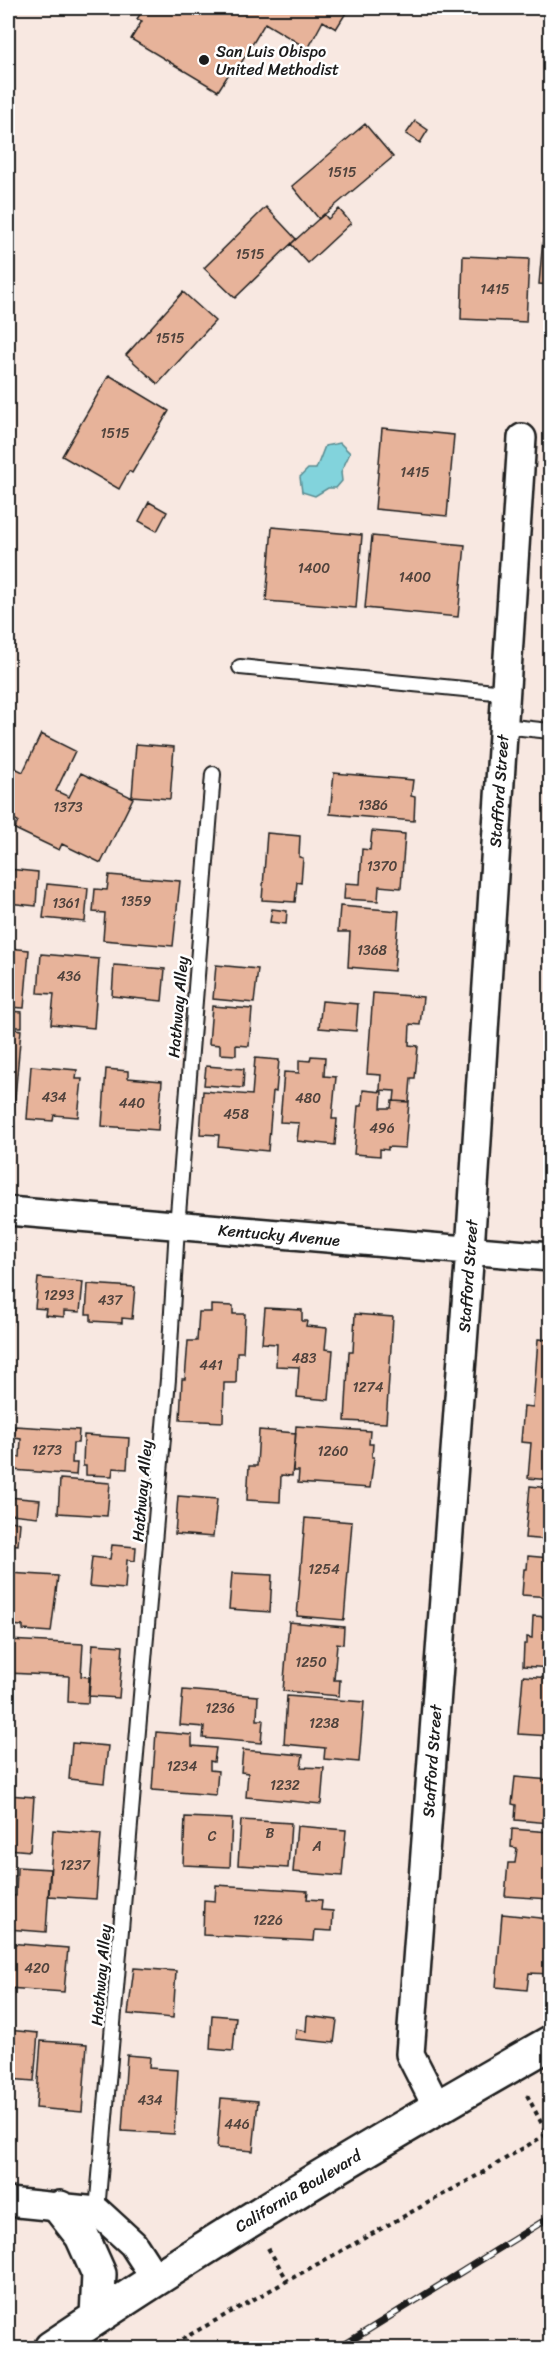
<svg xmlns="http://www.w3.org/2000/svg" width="558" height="2356" font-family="Sriracha,sans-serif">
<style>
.water{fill:#82d3dc;stroke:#598a8f;stroke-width:1.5}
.building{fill:#e7b39a;stroke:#1c1c1c;stroke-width:1.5}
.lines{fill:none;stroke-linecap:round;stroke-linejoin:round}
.lane-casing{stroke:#1c1c1c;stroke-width:18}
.street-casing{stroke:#1c1c1c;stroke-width:32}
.secondary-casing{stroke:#1c1c1c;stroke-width:38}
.path{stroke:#1c1c1c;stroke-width:4;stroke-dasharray:4.5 4.5;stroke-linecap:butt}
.lane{stroke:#fff;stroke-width:14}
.street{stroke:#fff;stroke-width:27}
.secondary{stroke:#fff;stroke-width:33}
.rail-casing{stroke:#1c1c1c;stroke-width:7}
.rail{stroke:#fff;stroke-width:4.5;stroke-dasharray:14;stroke-linecap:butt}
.poi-dot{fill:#1c1c1c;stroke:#fff;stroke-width:2}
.labels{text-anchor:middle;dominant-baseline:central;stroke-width:5;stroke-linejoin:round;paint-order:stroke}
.number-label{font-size:14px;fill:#4f423c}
.poi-label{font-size:16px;fill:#1c1c1c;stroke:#fff;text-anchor:start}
.street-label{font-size:16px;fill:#1c1c1c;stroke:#fff}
</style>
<rect width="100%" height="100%" fill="#f8e8e1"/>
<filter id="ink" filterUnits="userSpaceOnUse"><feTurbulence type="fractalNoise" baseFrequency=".0167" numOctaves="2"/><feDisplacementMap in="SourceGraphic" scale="12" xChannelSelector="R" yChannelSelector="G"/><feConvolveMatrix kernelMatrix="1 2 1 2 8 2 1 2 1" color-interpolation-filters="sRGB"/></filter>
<g filter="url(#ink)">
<path class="water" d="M340 443 350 453 341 472 342 481 336 488H328L315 496 302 492 300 477 308 469H316L325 446Z"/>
<path class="building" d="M144 8H349L336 29 323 21 308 49 265 23 234 75 230 72 218 91 131 39 142 21 137 19Z
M415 121 428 130 420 143 406 134Z
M365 124 393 157 319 219 292 186Z
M266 207 296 239 235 298 204 268Z
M339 209 351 223 308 263 291 244 324 214 328 219Z
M544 227 550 228V285L539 284Z
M463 256 529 259 526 322 461 319Z
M183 292 215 321 158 384 126 355Z
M109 375 169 411 132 473 129 471 119 489 62 456Z
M382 428 454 435 447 516 375 509Z
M149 502 167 512 157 531 139 521Z
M272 527 362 535 356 608 266 601Z
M372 536 465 545 458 617 365 608Z
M41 734 75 751 56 791 69 797 81 773 133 798 101 863 62 844 59 850 15 829 18 821 8 816V784L15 768 23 772Z
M136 744 174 747 170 799 132 796Z
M334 773 413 780 411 796 415 797 414 821 330 814Z
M372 831 405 834 401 888 379 886 378 901 344 899 345 883 360 884 362 849 370 850Z
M267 833 300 836 299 857 303 858 301 883 297 882 295 902 262 900Z
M8 869 38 872 36 906 8 903Z
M109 875 180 881 173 946 103 940 105 913 93 912 95 889 107 890Z
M47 884 88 888 85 922 43 918Z
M340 906 399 911 394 971 348 967 350 932H338Z
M272 909 287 911 286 924 270 922Z
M8 948 29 950 24 1008 8 1007Z
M41 954 99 959 94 1028 51 1024 54 994 38 993Z
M114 965 165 969 162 1001 112 996Z
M216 965 258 969 254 1003 213 999Z
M373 993 423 997 420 1025 410 1024 409 1045 418 1046 415 1078H411L409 1102 394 1101 395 1091 380 1090 381 1075 367 1074Z
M322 1001 358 1004 356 1031 319 1028Z
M212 1006 252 1009 249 1046 236 1045V1055L220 1054V1045L209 1044Z
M8 1011 22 1012V1027H8Z
M8 1028 21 1030 13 1120H8Z
M311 1056 325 1057 324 1076 336 1077 332 1119H337L335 1145 297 1141 299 1123 280 1122 284 1072 299 1073V1060L310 1061Z
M255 1058 279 1060 276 1092 273 1091 268 1151 218 1146 219 1135 200 1134 203 1091 252 1095Z
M31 1066 77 1070 76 1079H82L78 1117 54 1115 53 1121 27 1119Z
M206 1066 244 1069 243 1088 204 1085Z
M106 1069 128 1071V1078L162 1081 158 1130 102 1126Z
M363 1090 382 1092 381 1108H391L392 1101 409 1102 405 1148 388 1147V1150L380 1149V1156L354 1154 358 1106H362Z
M38 1278 83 1282 80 1312 64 1311V1317L45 1315 46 1309 35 1308Z
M88 1284 135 1287 132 1319 122 1318V1323L91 1321V1314H86Z
M211 1305 233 1306V1314H245L243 1352H237L236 1383H224L223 1422 180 1420 182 1379H185L188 1341H197L199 1312H211Z
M265 1308 302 1310V1321H307L306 1326 327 1328 325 1349 333 1350 329 1400 297 1397 299 1367 276 1366 277 1344 262 1343Z
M355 1314 393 1317 386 1423 345 1421 349 1352H353Z
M8 1317H11L8 1356Z
M538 1339 550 1340V1480L528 1478 531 1443 521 1442 524 1406 533 1407Z
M15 1426 79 1430 78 1443H73L72 1463H77L76 1475 13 1470V1457H20L21 1439 14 1438Z
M296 1426 370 1431 369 1444H373L372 1457H374L370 1488 298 1483 299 1471H293Z
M259 1430 296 1433 292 1476 281 1475 280 1502 247 1500 249 1466H257Z
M84 1435 129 1438 127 1469 113 1468 112 1476 86 1475V1466H83Z
M60 1479 110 1483 107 1516 58 1513Z
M530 1486 550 1488V1540L525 1538Z
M178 1496 217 1499 213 1537 175 1534Z
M8 1497 40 1500 38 1517 11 1514V1521L20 1523 18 1545 8 1544Z
M305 1518 352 1522 344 1620 297 1616Z
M112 1545 136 1547 135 1561 127 1560 125 1589 89 1586 92 1557 110 1559Z
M528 1556 550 1558V1597L522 1595 524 1569H527Z
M8 1573 58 1576 51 1632 23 1630V1626L8 1625Z
M232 1573 272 1575 270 1612 229 1609Z
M533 1616 550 1617V1668L523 1666 524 1644H527V1637L532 1638Z
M289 1622 344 1627 343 1644 337 1643 334 1680H340L339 1696 283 1691Z
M8 1640 83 1644 81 1676 89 1677 88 1703 68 1702 69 1676 8 1673Z
M93 1644 123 1646 119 1698 89 1696Z
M523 1676 550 1678V1736L518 1734Z
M183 1690 258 1696 257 1720H263L261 1743 203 1738 204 1727 180 1725Z
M287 1696 364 1702 359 1762 324 1759 325 1748 284 1744Z
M8 1716H11L8 1763Z
M156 1732 192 1735V1746L216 1748 214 1762 210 1761V1770L218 1771 216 1795 152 1790Z
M72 1743 108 1746 104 1783 69 1779Z
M243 1750 303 1755 301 1767 324 1768 321 1804 246 1797 248 1773 241 1772Z
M515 1777 550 1780V1823L515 1820 516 1805 512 1804Z
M8 1795 34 1797 30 1851 8 1849Z
M185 1817 232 1819 230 1867 183 1865Z
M241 1820 291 1823 288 1868 238 1865Z
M297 1826 346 1830 342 1876 293 1872Z
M512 1829 550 1832 549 1899 505 1896 508 1863H515L517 1848 511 1847Z
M53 1830 101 1834 96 1899 49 1896Z
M17 1867 50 1869 46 1932 8 1929V1895L16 1896Z
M216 1885 308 1891 307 1899 322 1900 321 1910 333 1911 332 1931 315 1930 314 1941 203 1935 204 1900 215 1901Z
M502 1914 550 1919V1974L529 1973 527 1990 496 1987Z
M8 1943 68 1948 64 1992 8 1988Z
M134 1968 176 1971 173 2018 128 2014Z
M212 2015 236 2017 233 2051 210 2049Z
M307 2016 337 2020 334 2043 295 2039 296 2029 306 2031Z
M8 2030 38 2033 34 2081 8 2079Z
M41 2041 87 2044 82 2112 36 2108Z
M127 2055 150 2057 149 2068 178 2070 174 2134 122 2131Z
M221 2098 258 2101 253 2151 217 2148Z"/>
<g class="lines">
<g class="lane-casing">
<path id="lane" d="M240 667 505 693
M503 726 550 731
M97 2211 168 1379 177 1227 213 774"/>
</g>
<g class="street-casing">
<path id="street" d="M8 1211 550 1257
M437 2107 410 2054 470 1250 522 438
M8 2202 97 2211 133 2244 155 2278"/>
</g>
<g class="secondary-casing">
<path id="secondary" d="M60 2208 82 2236 99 2274 97 2317
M51 2348C213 2239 381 2139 550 2043"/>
</g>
<path class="path" d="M527 2095 547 2134
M268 2248 288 2281
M166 2348 480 2174 550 2132"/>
<use href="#lane" class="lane"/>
<use href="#street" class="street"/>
<use href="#secondary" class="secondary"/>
<g class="rail-casing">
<path id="rail" d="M339 2348 550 2217"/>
</g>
<use href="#rail" class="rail"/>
</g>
</g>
<circle class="poi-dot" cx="204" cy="60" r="6"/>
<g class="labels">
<g class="number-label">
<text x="342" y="172">1515</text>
<text x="250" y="254">1515</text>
<text x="495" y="289">1415</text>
<text x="170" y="338">1515</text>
<text x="115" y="433">1515</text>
<text x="415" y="472">1415</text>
<text x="314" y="568">1400</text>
<text x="415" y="577">1400</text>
<text x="373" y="805">1386</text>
<text x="68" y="807">1373</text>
<text x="382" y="866">1370</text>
<text x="136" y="901">1359</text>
<text x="66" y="903">1361</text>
<text x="372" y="950">1368</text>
<text x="69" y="976">436</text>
<text x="54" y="1097">434</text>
<text x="308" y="1098">480</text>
<text x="132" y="1103">440</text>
<text x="236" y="1114">458</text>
<text x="382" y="1128">496</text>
<text x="59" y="1295">1293</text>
<text x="110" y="1300">437</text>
<text x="304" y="1358">483</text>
<text x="211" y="1365">441</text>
<text x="368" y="1387">1274</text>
<text x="47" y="1450">1273</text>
<text x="333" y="1451">1260</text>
<text x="324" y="1569">1254</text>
<text x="311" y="1662">1250</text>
<text x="220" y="1708">1236</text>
<text x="324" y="1723">1238</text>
<text x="182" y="1766">1234</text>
<text x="285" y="1785">1232</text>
<text x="270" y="1833">B</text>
<text x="212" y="1836">C</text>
<text x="317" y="1846">A</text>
<text x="75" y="1865">1237</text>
<text x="268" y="1920">1226</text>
<text x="37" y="1968">420</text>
<text x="150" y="2100">434</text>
<text x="237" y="2124">446</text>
</g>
<g class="poi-label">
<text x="216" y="51">San Luis Obispo<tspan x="216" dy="18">United Methodist</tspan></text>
</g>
<g class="street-label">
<text transform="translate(499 791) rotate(-86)">Stafford Street</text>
<text transform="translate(178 1007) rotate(-85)">Hathway Alley</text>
<text transform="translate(279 1235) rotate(5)">Kentucky Avenue</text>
<text transform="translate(468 1276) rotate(-86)">Stafford Street</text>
<text transform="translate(142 1491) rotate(-85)">Hathway Alley</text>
<text transform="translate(432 1761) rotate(-86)">Stafford Street</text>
<text transform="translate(101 1975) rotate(-85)">Hathway Alley</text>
<text transform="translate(298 2191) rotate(-31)">California Boulevard</text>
</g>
</g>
<rect width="558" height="2356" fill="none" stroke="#fff" stroke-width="30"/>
<rect x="15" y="15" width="528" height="2326" fill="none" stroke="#1c1c1c" stroke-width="2" filter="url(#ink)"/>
</svg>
